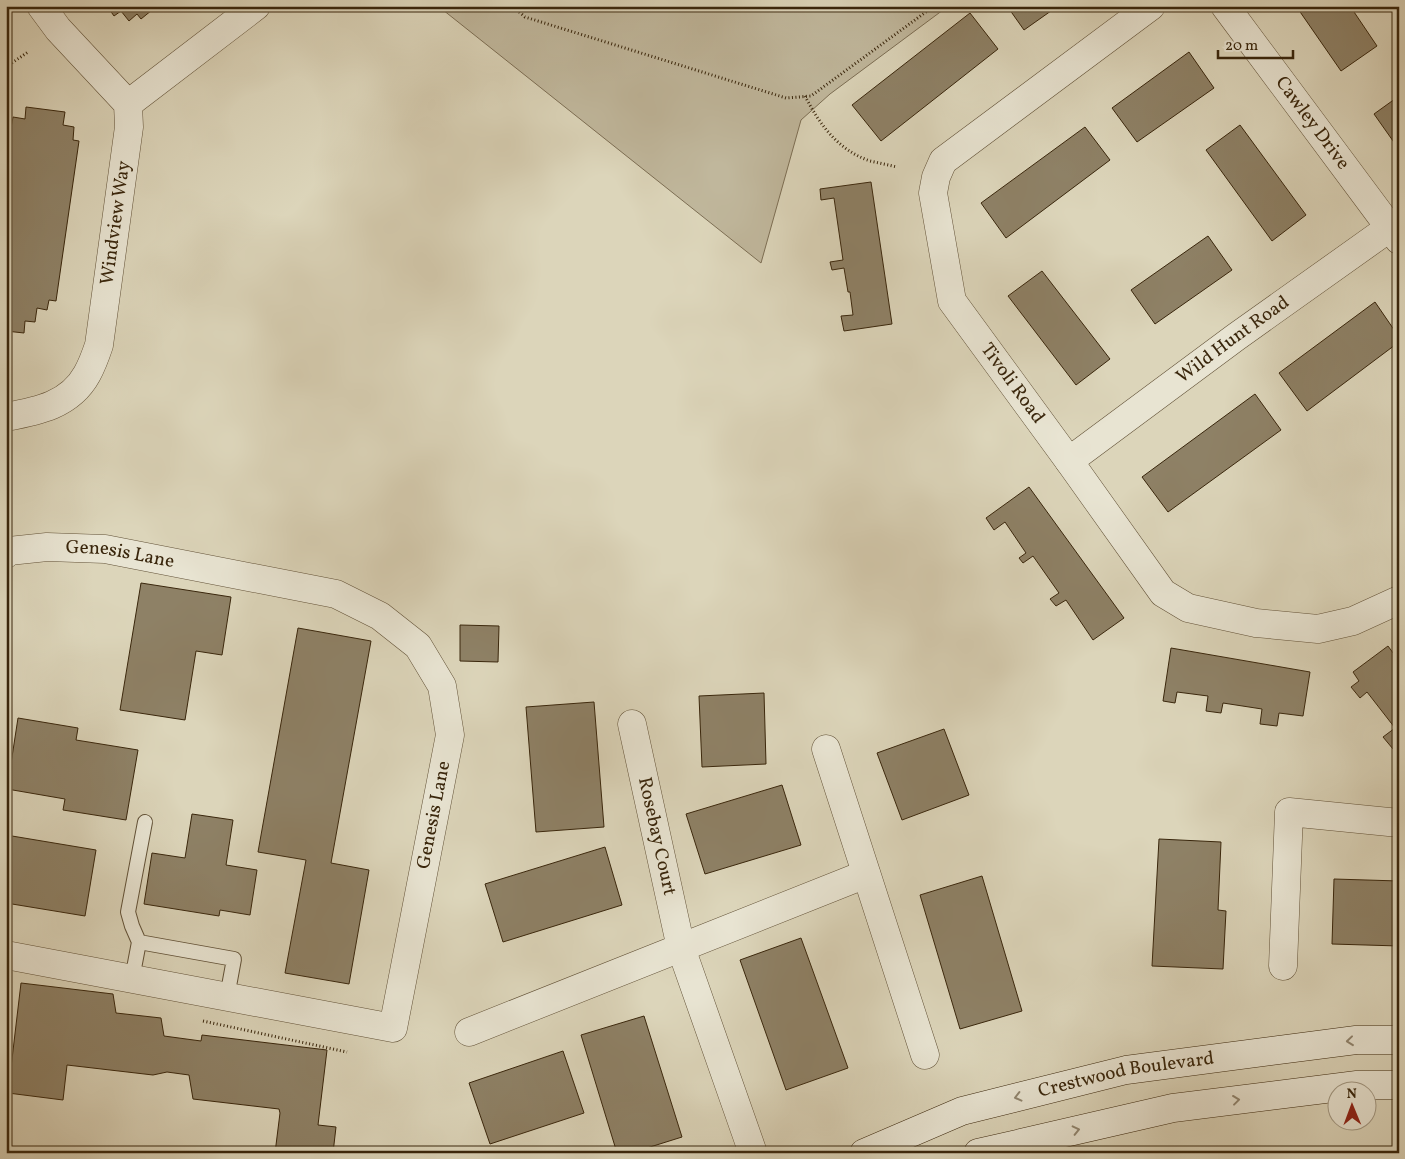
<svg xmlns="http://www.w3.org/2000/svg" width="1405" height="1159" font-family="Vollkorn,serif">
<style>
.green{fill:#c0b79c;stroke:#7c6e54}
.building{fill:#8e8166;stroke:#39260c}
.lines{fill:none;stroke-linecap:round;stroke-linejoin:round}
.lane-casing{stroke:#625238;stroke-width:16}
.street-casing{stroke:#625238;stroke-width:29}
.secondary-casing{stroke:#39260c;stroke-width:29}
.path{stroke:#39260c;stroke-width:3;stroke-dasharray:1 2.5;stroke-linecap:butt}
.lane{stroke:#e8e4d2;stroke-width:14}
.street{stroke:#e8e4d2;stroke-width:28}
.secondary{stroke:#e8e4d2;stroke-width:28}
.oneway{stroke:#90856f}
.labels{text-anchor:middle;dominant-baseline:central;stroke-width:5;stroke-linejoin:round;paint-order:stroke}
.street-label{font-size:19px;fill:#39260c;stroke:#e8e4d2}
</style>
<rect width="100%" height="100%" fill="#dcd5ba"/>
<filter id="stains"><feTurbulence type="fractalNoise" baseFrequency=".004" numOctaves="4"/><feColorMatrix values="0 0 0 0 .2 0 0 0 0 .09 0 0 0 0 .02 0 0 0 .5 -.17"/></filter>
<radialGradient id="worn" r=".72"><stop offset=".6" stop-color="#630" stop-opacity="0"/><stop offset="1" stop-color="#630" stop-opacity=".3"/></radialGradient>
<path class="green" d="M438 6H941L947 7 830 94 801 120 761 263Z"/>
<path class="building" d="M107 6H157L141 19 137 14 129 21 121 11 114 16Z
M1007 6H1058L1024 30Z
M1296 6H1350L1377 46 1341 71Z
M970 13 998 49 881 141 852 105Z
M1189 52 1214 88 1137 142 1112 108Z
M1399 96V148H1398L1374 114Z
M26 107 65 112 63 125 74 127 73 140 79 141 56 301 49 300 47 310 37 308 35 322 25 321 24 333 6 331V127L11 128 13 117 25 119Z
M1240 125 1306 215 1272 241 1206 150Z
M1085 127 1110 160 1006 238 981 203Z
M871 182 892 324 844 331 841 316 853 315 850 292H848L844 268 832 270 830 262 843 260 834 198 821 200 820 189Z
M1208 236 1232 270 1155 324 1131 290Z
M1042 271 1110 359 1076 385 1008 296Z
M1375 302 1399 337V342L1307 411 1279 373Z
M1255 394 1281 430 1168 512 1142 477Z
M1029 487 1124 618 1093 640 1066 600 1056 606 1050 599 1059 593 1033 556 1023 563 1019 558 1026 553 1005 522 994 530 986 518Z
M141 583 231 597 222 655 196 651 185 720 120 710Z
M460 625 499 626 498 662 460 661Z
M298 628 371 641 331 863 369 870 349 984 285 973 306 860 258 852Z
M1388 646 1399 661V744L1393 749 1383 737 1395 728 1367 692 1360 698 1351 687 1359 681 1353 672Z
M1171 648 1310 672 1303 716 1279 713 1277 726 1260 724 1262 709 1223 703 1221 713 1206 711 1208 696 1177 692 1175 703 1163 701Z
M764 693 766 764 702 767 699 696Z
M594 702 604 827 536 832 526 707Z
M18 718 78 728 76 740 138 750 126 820 63 810 65 799 7 789 6 794V782L8 783Z
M944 729 969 795 902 820 877 753Z
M782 785 801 845 705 874 686 814Z
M192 814 233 820 226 865 257 870 250 915 220 910 219 916 144 904 152 853 185 858Z
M6 835 96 850 85 916 6 903Z
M1159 839 1221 842 1218 910 1226 911 1223 969 1152 966Z
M605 847 622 905 503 942 485 884Z
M982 876 1022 1011 960 1029 920 895Z
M1334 879 1399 881V946L1332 944Z
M801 938 848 1068 786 1090 740 960Z
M21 983 113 994 116 1013 161 1018 164 1036 201 1041 202 1035 327 1050 318 1125 336 1127 333 1153H275L280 1113 279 1109 193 1099 189 1075 167 1072 153 1075 67 1065 63 1100 8 1093Z
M644 1016 682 1137 631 1153H617L581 1035Z
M563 1051 584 1113 490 1144 469 1083Z"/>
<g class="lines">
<g class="lane-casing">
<path id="lane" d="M139 942 132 926 128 912 145 822
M132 979 139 942 234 959 227 997"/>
</g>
<g class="street-casing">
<g id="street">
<path id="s1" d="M1151 6 943 161 936 177 933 193 952 301 1069 461 1163 593 1188 608 1256 623 1318 629 1353 621 1399 600"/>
<path id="s2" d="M1225 6 1399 240"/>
<path d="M128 104 256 6"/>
<path id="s3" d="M6 417C38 411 70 405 87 374 92 365 96 354 99 345L129 127 128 104 58 29 41 6"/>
<path id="s4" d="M1069 461 1236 337 1399 221"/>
<path id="s5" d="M6 554 9 551 47 547 105 549 336 594 380 616 418 646 442 686 450 735 393 1028 6 955"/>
<path id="s6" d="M632 724 681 948 753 1153"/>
<path d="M826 749 925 1055"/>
<path d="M1283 966 1289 812 1399 823"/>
<path d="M469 1032 866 874"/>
</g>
</g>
<g class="secondary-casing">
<g id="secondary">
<path id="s7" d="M864 1153 962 1111 1126 1070 1356 1040H1399"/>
<path d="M978 1153 1173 1108 1357 1085H1399"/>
</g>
</g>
<path class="path" d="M516 6 517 10 525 17 786 98 811 96 934 6
M6 67 28 52
M805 96C820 125 838 150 870 161 879 163 888 165 897 167
M203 1021 347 1052"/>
<use href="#lane" class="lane"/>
<use href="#street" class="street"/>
<use href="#secondary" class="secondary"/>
</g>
<defs><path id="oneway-chevron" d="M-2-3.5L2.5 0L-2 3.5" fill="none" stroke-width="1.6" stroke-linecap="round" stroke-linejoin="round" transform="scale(1.25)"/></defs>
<g class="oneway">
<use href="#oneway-chevron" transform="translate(1350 1041) rotate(174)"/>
<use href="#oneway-chevron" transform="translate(1018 1097) rotate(166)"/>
<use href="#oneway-chevron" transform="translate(1236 1100) rotate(-7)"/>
<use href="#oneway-chevron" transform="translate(1076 1130) rotate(-13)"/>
</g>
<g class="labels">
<g class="street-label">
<text stroke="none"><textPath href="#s2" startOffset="146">Cawley Drive</textPath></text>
<text stroke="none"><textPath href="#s3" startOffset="250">Windview Way</textPath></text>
<text stroke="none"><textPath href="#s4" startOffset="204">Wild Hunt Road</textPath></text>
<text stroke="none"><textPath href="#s1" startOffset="505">Tivoli Road</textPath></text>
<text stroke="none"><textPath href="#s5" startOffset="116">Genesis Lane</textPath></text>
<text transform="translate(434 815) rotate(-79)">Genesis Lane</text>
<text stroke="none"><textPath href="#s6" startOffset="115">Rosebay Court</textPath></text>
<text stroke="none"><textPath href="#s7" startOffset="275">Crestwood Boulevard</textPath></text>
</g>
</g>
<rect width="1405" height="1159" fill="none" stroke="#dcd5ba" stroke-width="25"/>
<rect x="8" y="8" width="1390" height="1144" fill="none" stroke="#39260c" stroke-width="2.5"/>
<rect x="12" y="12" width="1380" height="1134" fill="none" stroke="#39260c"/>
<g transform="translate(1352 1106) rotate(359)"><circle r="24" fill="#e8e4d2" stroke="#a29883"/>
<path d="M0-4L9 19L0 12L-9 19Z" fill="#8f2418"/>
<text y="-8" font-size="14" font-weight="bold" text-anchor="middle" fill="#39260c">N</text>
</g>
<path d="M1218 50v8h75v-8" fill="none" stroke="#39260c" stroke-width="2.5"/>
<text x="1225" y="50" font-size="15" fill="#39260c" stroke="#e8e4d2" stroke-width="4" paint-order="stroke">20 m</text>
<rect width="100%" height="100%" filter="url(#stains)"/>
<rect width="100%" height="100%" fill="url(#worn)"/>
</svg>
